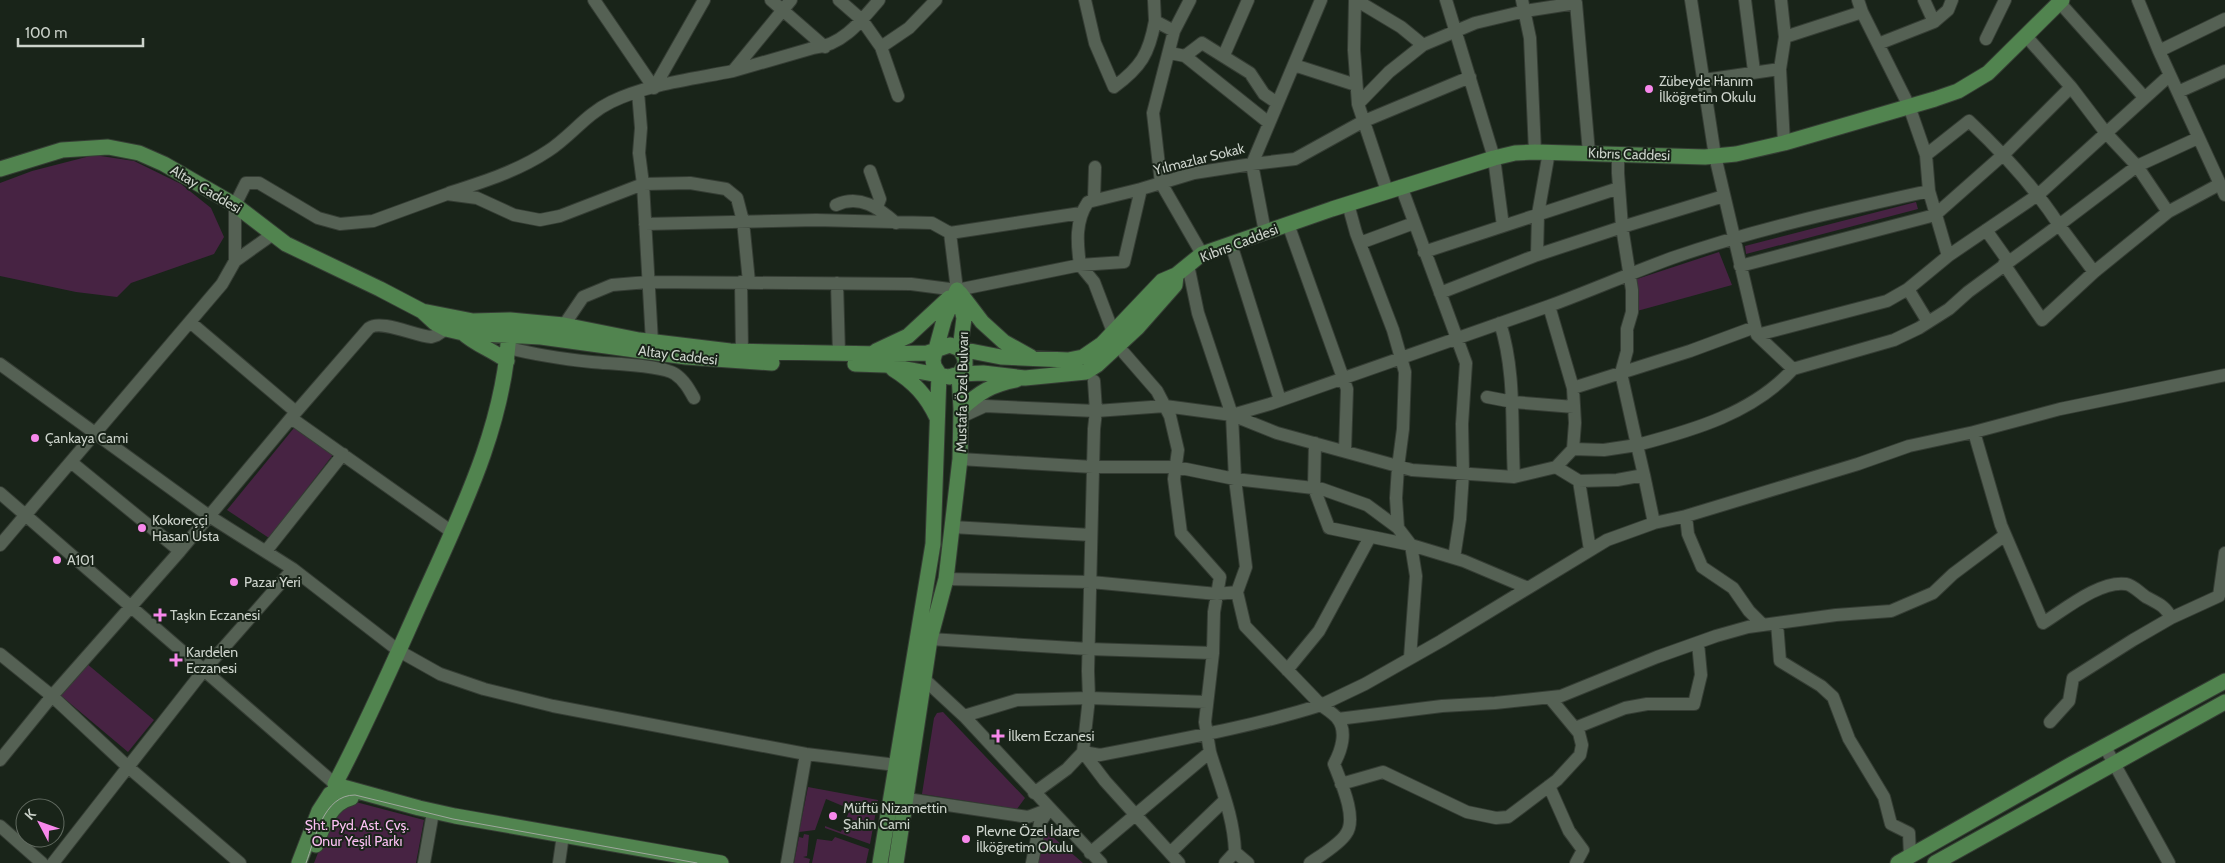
<svg xmlns="http://www.w3.org/2000/svg" width="2225" height="863" font-family="Cabin,sans-serif">
<style>
.green{fill:#472343}
.lines{fill:none;stroke-linecap:round;stroke-linejoin:round}
.minor-casing{stroke:#353d34;stroke-width:14}
.major-casing{stroke:#353d34;stroke-width:17}
.minor{stroke:#556154;stroke-width:12}
.major{stroke:#51844f;stroke-width:15}
.tram{stroke:#9fa79e;stroke-width:1}
.poi-dot{fill:#f788eb;stroke:#192419;stroke-width:2}
.labels{text-anchor:middle;dominant-baseline:central;stroke-width:4;stroke-linejoin:round;paint-order:stroke}
.poi-label{font-size:14px;fill:#ccd3cb;stroke:#192419;text-anchor:start}
.street-label{font-size:14px;fill:#ccd3cb;stroke:#192419}
.park-label{font-size:14px;fill:#fbbff3;stroke:#192419}
</style>
<rect width="100%" height="100%" fill="#192419"/>
<path class="green" d="M94 155 134 161 181 184 211 208 224 237 214 254 131 283 117 297 76 292 0 276V183L32 171Z
M1916 202 1918 209 1746 254 1745 246Z
M1719 252 1732 285 1637 311V279Z
M298 423 335 452 269 538 227 510Z
M86 663 154 720 128 752 59 694Z
M943 712 1025 798 1017 809 922 794 934 718 937 713Z
M808 787 878 800 870 844 825 828V826L841 832 850 809 826 799 815 830 799 832Z
M352 801 424 820 416 863H314L333 815Z
M1047 832 1083 863H1038L1042 834Z
M804 834 809 835 807 856 803 857 810 859 809 863H794L799 837 803 838Z
M835 837 869 849 866 863H812L817 839 832 841Z"/>
<g class="lines">
<g class="minor-casing">
<path id="minor" d="M594 0 654 88 704 0
M771 0 825 47
M791 0 733 71 813 48C842 46 861 21 879 0
M839 0 862 20 881 47 909 28 936 0
M1085 0 1095 43 1114 87C1141 67 1149 54 1155 21
M1154 0 1155 21 1174 31 1190 0
M1355 0 1354 50 1358 104 1387 191
M1356 0 1401 27 1423 45 1475 23 1525 11 1576 3 1575 0
M1446 0 1494 158 1503 226
M1522 0 1530 38 1535 152
M1691 0 1715 156 1757 335 1793 369 1894 340 1919 328 1949 309 1968 292 2059 225 2094 272
M1745 0 1754 71
M2138 0 2159 51 2225 195
M1576 3 1589 153
M2060 3 2144 97
M1934 22 1948 10 1952 0
M1174 31 1153 113 1161 183 1202 254
M2026 36 2071 87 2106 133 2137 166 2168 212 2220 184
M1785 37 1862 12
M1986 39 2005 0
M1878 44 1934 22 1924 0
M881 47 898 96
M2159 51 2225 19
M1170 53 1185 56 1269 123
M1224 55 1248 0
M1185 56 1202 43 1250 73 1264 94 1277 103
M1294 65 1356 85
M1780 69 1784 143
M1704 80 1780 69 1785 37 1781 0
M638 92 641 128 639 153 643 184 652 342
M2178 92 2225 71
M1358 104 1389 72 1423 45
M1618 154V173L1622 227 1632 290V312L1627 329V351L1621 373 1637 445C1694 430 1753 413 1793 369
M1926 155 1969 121C2003 153 2033 185 2059 225L2137 166 2198 138
M870 171 880 199 877 207
M1401 186 1466 363 1462 424 1463 473 1460 519 1454 558
M1929 191 1948 256 2039 194 2170 75
M449 193C483 182 518 171 548 151 570 137 586 114 611 102 648 84 693 79 733 71
M1094 200 1095 167
M836 205C860 194 879 208 896 223
M645 224 816 220 932 223 950 233 957 290
M1288 224 1347 389 1345 451
M1986 230 2008 261
M1265 232 1252 164 1295 159 1362 122 1470 77
M950 233 1081 213
M1360 243 1414 223
M1231 244 1280 400
M1424 252 1619 188
M1537 255 1622 227 1724 196
M235 261V205L246 183H259L318 218 340 224 373 221 447 194 477 198 514 215 540 220 560 216 643 184 690 183 726 189 737 198 743 221 749 282
M2004 264 2042 320 2094 272 2168 212
M1740 266 1935 215 2004 154 2071 87
M741 282 742 352
M837 283 839 354
M1440 293 1537 255 1538 214 1549 152
M1549 306 1270 404 1232 415 1277 433 1412 470 1514 477 1556 467
M190 322 296 412
M1928 322 1908 289 1948 256
M1500 323C1516 373 1511 425 1514 477
M564 325 583 297 612 285 648 282 911 284 957 290 1080 265C1077 243 1075 221 1088 202L1141 189
M1113 332 1094 282 1080 265 1124 262 1141 189 1194 173 1252 164 1321 0
M1757 335 1887 301 1908 289
M509 348C536 355 564 359 592 362 611 364 662 365 675 374 684 380 689 389 694 398
M0 364 209 516 293 569 204 670 128 767 52 696 0 654
M1094 381 1096 411 1094 429 1088 671 1089 698 1083 752 1100 755C1175 740 1248 728 1321 705 1326 709 1333 713 1337 718 1348 731 1341 751 1334 764 1340 780 1358 818 1346 834 1340 844 1320 856 1310 863
M1573 388 1690 351 1755 327
M1487 397 1513 402 1574 407
M961 417 985 406 1096 411 1165 406 1232 415
M291 418 452 532
M1974 432 2001 525 2043 623C2064 610 2100 580 2126 584 2133 585 2140 593 2146 597 2157 603 2166 606 2171 618L2219 596 2225 553
M1315 443 1314 488 1329 528 1411 545 1398 528 1396 498 1398 467 1403 429 1405 372 1393 330 1356 233 1348 204
M1573 449 1604 450 1637 445 1644 475 1617 480 1579 481
M960 459 1093 467H1176L1235 479 1322 489 1367 505 1398 528
M71 462 180 551
M1644 475 1654 523
M0 493 335 784
M952 527 1091 535
M0 545 222 284 235 261 273 234
M1590 550 1579 481 1556 467 1573 449 1575 423 1573 388 1549 306C1590 291 1631 273 1672 258 1755 229 1843 210 1929 191L1926 155 1909 106 1862 12 1858 0
M266 551 343 454
M293 569 399 651 440 674 484 689 553 706 806 754 896 765
M946 579 1091 582 1217 594 1237 592 1246 567 1235 479 1232 415 1198 313 1188 265
M1237 592 1245 626 1321 705 1365 684 1441 641 1607 540 1654 523 1686 516
M1777 623 1780 661 1821 686 1833 697 1849 739 1884 797 1891 824 1909 833 1910 856
M1763 625 1749 611 1733 588 1702 567 1688 534 1686 516 1858 464 1909 446 1974 432 2060 409 2225 375
M930 639 1089 649 1213 653
M1410 658 1416 576 1411 545 1464 561 1528 588
M1287 670 1319 631 1370 537
M924 679 964 716 1101 863
M964 716 1017 700 1089 698 1207 702
M1338 719 1442 706 1495 703 1561 696 1657 657 1716 636 1748 627 1836 615 1891 611 1933 593 1953 574 2005 535
M2050 722 2069 701 2073 678 2133 640 2171 618
M1575 728 1625 708 1647 704H1694L1701 675 1698 643
M2105 747 2169 863
M1210 752C1220 785 1234 817 1235 852L1248 863
M0 760 52 696 180 551 296 412 369 328C381 319 415 336 431 337L437 335 446 329
M1341 784 1383 772 1467 812 1496 818 1508 817 1557 780 1580 755 1582 745 1579 733 1550 698
M1549 786 1569 831 1583 850 1576 863
M1034 793 1067 769 1083 752 1105 781 1179 863
M907 799 1028 817 1049 809 1040 823 1032 863
M0 826 42 863
M1171 852 1225 800
M1090 853 1210 752 1205 722 1213 653 1214 612 1220 577 1181 533 1174 479 1178 450 1170 416 1157 391 1124 353
M53 863 128 767 240 863
M424 863 432 818
M559 863 562 842
M787 863 806 754
M1225 863 1235 852"/>
</g>
<g class="major-casing">
<path id="major" d="M0 169 62 150 108 147 139 153 164 164 235 205 286 244 380 289 422 311 435 323 446 329 463 333 541 337 686 357 772 363
M960 293 982 322 1004 342 1031 357
M422 311 473 321 510 320 564 325 639 340 730 351 881 354 927 353 950 345 960 349 1001 357 1068 360 1083 357 1102 344 1162 281 1176 275 1202 254 1332 209 1494 158 1515 153 1535 152 1705 157 1736 154 1784 143 1935 99 1958 91 1988 73 2062 0
M463 333C476 345 493 350 507 361
M876 351 908 336 949 298
M855 364 885 365 949 377 959 374 983 373 1025 378 1086 372 1097 365 1137 328 1175 285 1176 275
M893 369C914 382 927 396 937 418
M961 409C980 392 991 385 1016 380
M344 800 341 798 335 784C367 724 394 661 422 599 460 515 507 421 509 326
M316 845C323 826 330 803 351 798
M299 863 319 811 330 794 343 787 419 808 455 816 721 863
M880 863 933 544 939 374 934 366 933 360 944 320 957 290
M896 863 930 639 946 579 960 459 961 409 959 374 965 365V359L960 349 964 318 957 290
M1898 863 2072 764 2225 681
M1935 863 2225 702"/>
</g>
<use href="#minor" class="minor"/>
<use href="#major" class="major"/>
<path class="tram" d="M306 863C315 839 323 795 355 795L453 819 697 863"/>
</g>
<g class="poi-dot">
<circle cx="1649" cy="89" r="5"/>
<circle cx="35" cy="438" r="5"/>
<circle cx="142" cy="528" r="5"/>
<circle cx="57" cy="560" r="5"/>
<circle cx="234" cy="582" r="5"/>
<path d="M157.5 607.5h5v5h5v5h-5v5h-5v-5h-5v-5h5z"/>
<path d="M173.5 652.5h5v5h5v5h-5v5h-5v-5h-5v-5h5z"/>
<path d="M995.5 728.5h5v5h5v5h-5v5h-5v-5h-5v-5h5z"/>
<circle cx="833" cy="816" r="5"/>
<circle cx="966" cy="839" r="5"/>
</g>
<g class="labels">
<g class="poi-label">
<text x="1659" y="81">Zübeyde Hanım<tspan x="1659" dy="16">İlköğretim Okulu</tspan></text>
<text x="45" y="438">Çankaya Cami</text>
<text x="152" y="520">Kokoreççi<tspan x="152" dy="16">Hasan Usta</tspan></text>
<text x="67" y="560">A101</text>
<text x="244" y="582">Pazar Yeri</text>
<text x="170" y="615">Taşkın Eczanesi</text>
<text x="186" y="652">Kardelen<tspan x="186" dy="16">Eczanesi</tspan></text>
<text x="1008" y="736">İlkem Eczanesi</text>
<text x="843" y="808">Müftü Nizamettin<tspan x="843" dy="16">Şahin Cami</tspan></text>
<text x="976" y="831">Plevne Özel İdare<tspan x="976" dy="16">İlköğretim Okulu</tspan></text>
</g>
<g class="street-label">
<text transform="translate(1629 154) rotate(2)">Kıbrıs Caddesi</text>
<text transform="translate(1199 159) rotate(-14)">Yılmazlar Sokak</text>
<text transform="translate(206 189) rotate(31)">Altay Caddesi</text>
<text transform="translate(1239 243) rotate(-21)">Kıbrıs Caddesi</text>
<text transform="translate(678 355) rotate(7)">Altay Caddesi</text>
<text transform="translate(962 392) rotate(-89)">Mustafa Özel Bulvarı</text>
</g>
<g class="park-label">
<text x="357" y="825">Şht. Pyd. Ast. Çvş.<tspan x="357" dy="16">Onur Yeşil Parkı</tspan></text>
</g>
</g>
<g transform="translate(40 823) rotate(311)"><circle r="24" fill="#192419" stroke="#616a60"/>
<path d="M0-4L9 19L0 12L-9 19Z" fill="#f788eb"/>
<text y="-8" font-size="14" font-weight="bold" text-anchor="middle" fill="#ccd3cb">K</text>
</g>
<path d="M18 38v8h125v-8" fill="none" stroke="#ccd3cb" stroke-width="2.5"/>
<text x="25" y="38" font-size="15" fill="#ccd3cb" stroke="#192419" stroke-width="4" paint-order="stroke">100 m</text>
</svg>
